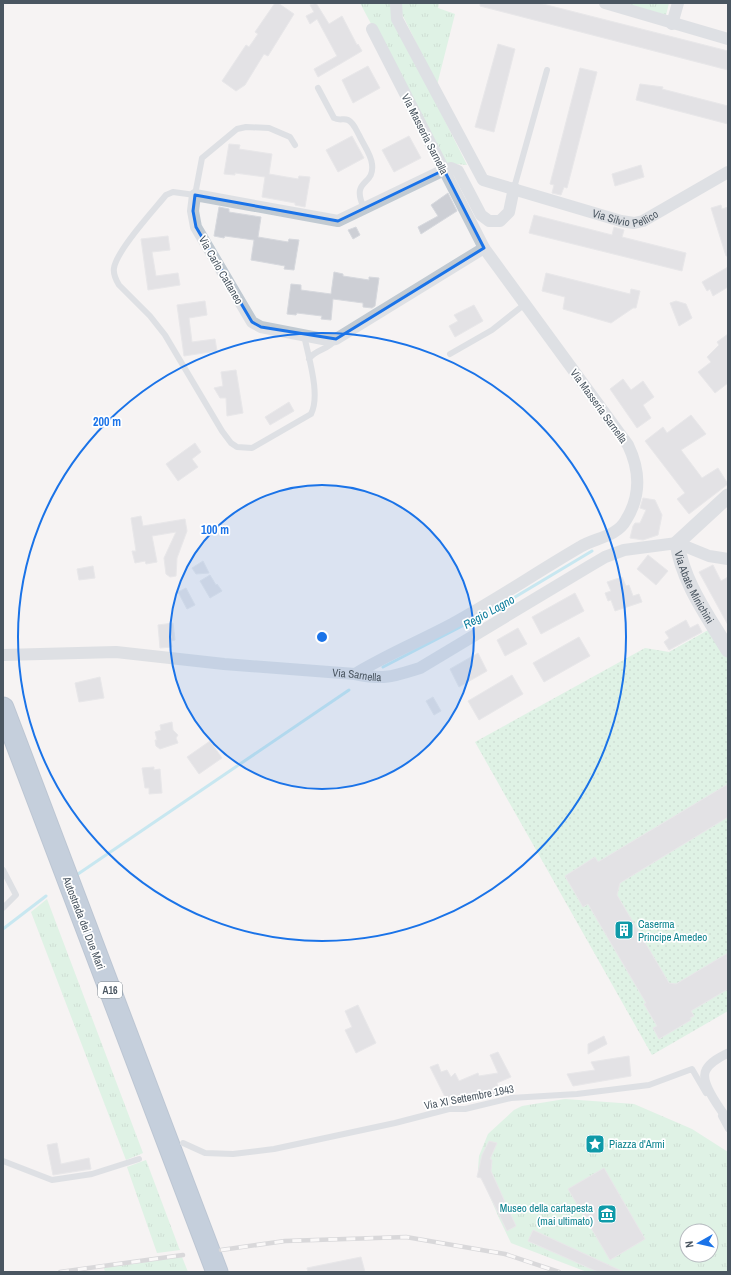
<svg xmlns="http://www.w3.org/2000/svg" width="731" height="1275" font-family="'Archivo Narrow',sans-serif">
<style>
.grass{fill:url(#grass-tufts);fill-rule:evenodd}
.park{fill:url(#park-dots)}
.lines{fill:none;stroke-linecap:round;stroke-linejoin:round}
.stream{stroke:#90daee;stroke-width:3}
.building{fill:#cdcfd5;stroke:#d7d9de}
.motorway-casing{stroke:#7690ad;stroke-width:23}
.service{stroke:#c1cad2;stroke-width:6}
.pedestrian{stroke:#c1cad2;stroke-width:9}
.minor{stroke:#c1cad2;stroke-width:12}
.tertiary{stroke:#c1cad2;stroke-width:15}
.motorway{stroke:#8ba5c1;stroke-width:21}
.rail-casing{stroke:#b5b8bd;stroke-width:4.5}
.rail{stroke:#fff;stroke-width:3;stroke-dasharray:9;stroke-linecap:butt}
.marked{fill:none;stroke:#1a73e8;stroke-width:3;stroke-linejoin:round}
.ring{fill:none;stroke:#1a73e8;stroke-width:2}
.labels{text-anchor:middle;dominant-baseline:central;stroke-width:3.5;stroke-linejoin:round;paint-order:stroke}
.shield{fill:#fff;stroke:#808990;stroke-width:1}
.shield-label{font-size:10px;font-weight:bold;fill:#4a5661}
.street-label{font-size:11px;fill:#4a5661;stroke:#fff}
.culture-label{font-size:11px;fill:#0d838f;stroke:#fff;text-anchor:start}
.water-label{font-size:12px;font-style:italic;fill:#0c7c9b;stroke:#fff}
.centre{fill:#1a73e8;stroke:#fff;stroke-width:2}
.ring-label{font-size:12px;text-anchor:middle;font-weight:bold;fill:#1a73e8;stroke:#fff;stroke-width:3.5;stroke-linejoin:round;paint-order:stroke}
</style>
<defs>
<pattern id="grass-tufts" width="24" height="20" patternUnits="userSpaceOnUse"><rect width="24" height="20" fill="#c3f1d5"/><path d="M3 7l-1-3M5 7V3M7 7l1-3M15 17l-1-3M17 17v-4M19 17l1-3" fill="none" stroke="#a0c6b0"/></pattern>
<pattern id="park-dots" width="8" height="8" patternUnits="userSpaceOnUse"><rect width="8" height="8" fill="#c3f1d5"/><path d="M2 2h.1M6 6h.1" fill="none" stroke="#a0c6b0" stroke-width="1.8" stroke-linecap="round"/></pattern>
</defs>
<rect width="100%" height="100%" fill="#f5f3f3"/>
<path class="grass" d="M360 3H391L436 103 467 165 445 163Z
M401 3H439L438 8 455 14 437 85 402 14Z
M624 3H669L666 15Z
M47 899 143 1153 126 1160 31 912Z
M565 1099 634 1104 692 1129 728 1152V1271L587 1272 511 1243 499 1218 478 1169 479 1156 488 1134 514 1110 522 1106ZM687 1231H711V1255H687Z
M146 1160 179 1248 180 1250 157 1253 127 1167Z
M182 1257 188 1272H105L104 1268Z"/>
<path class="park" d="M710 629 728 659V1011L652 1055 475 742 645 648 669 652Z"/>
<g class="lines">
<path class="stream" d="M383 667 495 609 592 551
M78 874 349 690
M3 929 46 896"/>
</g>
<path class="building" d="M275 3H278L294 14 268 56 264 54 245 85 236 91 222 81 246 45 249 47 258 34 255 32Z
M316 3 329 24 342 16 357 45 358 44 362 51 318 77 314 69 337 56 317 19 310 24 306 16 314 12 310 5Z
M480 3H539L728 51V70L480 6Z
M498 44 515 49 494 132 475 127Z
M368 66 380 88 353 103 342 80Z
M580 68 597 72 567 188 564 187 561 195 552 193 554 185 550 184Z
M640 84 663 87 662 89 728 106V124L636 100Z
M352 136 364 158 338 172 326 150Z
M409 136 421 158 394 172 382 150Z
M229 144 240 145 239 149 272 154 269 174 298 179 299 176 310 177 305 207 295 205V203L262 197 265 177 235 173V175L224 174Z
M641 165 644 177 615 186 612 174Z
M448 193 457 211 421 234 418 227 438 216 431 205Z
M721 205 722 209 728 207V256H726L711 208Z
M219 207 229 209V212L261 217 258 237 288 242 289 239 299 240 294 270 284 269 285 266 251 260 254 240 225 236 224 238 214 236Z
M534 215 612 235 614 227 624 230 622 237 686 253 682 271 529 233Z
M356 227 360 235 353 239 348 230Z
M168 236 170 250 152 252 156 276 178 273 180 285 148 290 141 239Z
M728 267V287L713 296 710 289 707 291 702 282Z
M334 272 343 274V276L369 280V277L379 278 375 306 372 308 363 307V303L333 299 331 320 321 319 322 316 297 313 296 315 287 314 291 284 301 285V290L331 294Z
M546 273 630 294 631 289 640 291 636 308H633L611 323 563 309 565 297 542 291Z
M205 301 207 315 189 318 192 342 215 339 217 351 184 356 177 305Z
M676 301 686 304 692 318 679 326 670 303Z
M474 305 483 321 455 337 449 326 458 321 454 315Z
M728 334V383L715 393 698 372 711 362 707 357 719 345 717 342Z
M236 370 243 413 227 416 226 398H220L214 388 223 386 221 372Z
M623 379 631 390 643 381 654 397 643 405 651 418 637 428 610 389Z
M289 402 294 411 270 425 265 417Z
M691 415 706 434 681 450 702 478 718 468 728 484 689 514 677 499 685 493 645 441 663 427 667 433Z
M195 443 201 452 192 459 198 467 178 481 166 464Z
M643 498 655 500 662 515 658 535 643 540 630 538 633 526 635 523H640L646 510 640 508Z
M141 516 143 526 185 519 187 531 177 558 176 576 170 577 166 574 164 558 176 532 152 536 157 562 146 564 145 561 135 563 132 551H136L131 518Z
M648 555 668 571 656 585 637 569Z
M203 561 209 573 196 574 192 568Z
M713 565 721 581 728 577V625L699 572Z
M93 566 95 578 79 580 77 569Z
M210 575 216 585 217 584 222 591 210 598 200 581Z
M622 577 626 586 629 585 633 596 639 594 642 602 615 611 611 600 608 601 605 593 611 591 607 582Z
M186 588 195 605 187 609 178 592Z
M575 593 584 611 541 634 532 617Z
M686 620 690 628 698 624 702 632 669 650 664 642 669 638 665 632Z
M173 623 175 640 171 641 172 647 160 648 158 625Z
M518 628 527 644 505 656 497 640Z
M579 637 590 656 544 682 533 663Z
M478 653 487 671 459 687 450 669Z
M512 675 523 694 479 720 468 701Z
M100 677 104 698 79 702 75 683Z
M433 697 441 711 434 715 426 701Z
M172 722 173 730 178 735 176 738 178 743 160 749 156 746 155 740H157L155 732 161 730 160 725Z
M210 741 222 758 199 774 187 757Z
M154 767V770L160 769 162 793 149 794V788H145L142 768Z
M728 784V817L620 883 617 895 669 983 676 984 728 953V989L691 1011 694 1016 690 1018 691 1020 659 1039 653 1028 657 1026 644 1004 646 1003 588 904 583 907 565 876 595 857 598 862Z
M358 1005 376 1043 356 1053 345 1030 352 1027 345 1011Z
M604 1036 607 1044 588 1054V1044Z
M498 1052 511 1077 497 1083 500 1095 449 1105 430 1067 438 1064 441 1072 447 1070 451 1077 455 1073 459 1081 478 1073 479 1076 498 1073 490 1055Z
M629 1056 631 1076 573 1086 567 1074 595 1070 591 1062Z
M489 1141 497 1143 490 1159 492 1160 491 1171 516 1226 507 1231 481 1178 477 1177 482 1155Z
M57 1143 61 1164 89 1158 91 1169 53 1175 47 1145Z
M604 1168 645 1239 610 1260 568 1189Z
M533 1230 613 1267 624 1272H598L528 1241Z
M361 1257 365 1272H308L307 1268Z"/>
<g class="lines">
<g class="motorway-casing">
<path id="motorway" d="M3 708 217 1272"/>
</g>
<path class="service" d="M318 88 334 118C339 121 344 118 348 120 354 123 356 130 359 135 363 144 371 154 372 164 375 187 350 178 364 208
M295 145 290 137 269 128 246 127 237 129 202 158 195 195 173 192 166 195C153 211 117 250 114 268 113 274 116 280 119 285L150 316 165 335 222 431 231 443 237 447 252 448 311 414C321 395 308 356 304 335
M514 188 547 70
M450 354 492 330 525 304
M309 359C315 349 329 350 335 340
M3 870 16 895 3 908
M721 1116 728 1129
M183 1143 205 1153 233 1154 274 1149 395 1123 449 1109H465L511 1098 577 1094 649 1085 692 1069 706 1093
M3 1161 52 1180 92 1174 139 1159"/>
<path class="pedestrian" d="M728 1053C720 1057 710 1062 706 1070 699 1082 721 1110 728 1120"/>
<g class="minor">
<path id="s1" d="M396 3 397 19 483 180 621 221 634 223 643 221 728 172"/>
<path d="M605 3 728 39"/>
<path d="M672 24 678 3"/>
<path d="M484 248 336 339 328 340 261 327 252 322 196 227 193 211 195 195 338 221 444 170 451 168 458 171 481 215 489 221H500L509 212 514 188"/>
<path id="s2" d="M3 655 116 652 224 664 355 674C385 680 391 677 420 668L588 567 605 557 624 550 677 543 709 556 728 559"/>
<path d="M355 674C386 655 420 641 452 624 496 600 537 572 580 547 594 538 617 537 626 520 641 496 640 470 628 445L484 248 372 29"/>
</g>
<path class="tertiary" id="s3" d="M728 496 677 543C683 583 708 616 728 650"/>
<use href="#motorway" class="motorway"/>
<g class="rail-casing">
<path id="rail" d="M221 1250 285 1241 406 1237 505 1254 559 1272
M60 1272 183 1255"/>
</g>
<use href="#rail" class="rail"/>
</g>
<path d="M0 0H731V1275H0ZM444 170 484 248 336 339 261 327 252 322 196 227 193 211 195 195 338 221Z" fill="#f5f3f3" fill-opacity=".55" fill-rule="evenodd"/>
<path class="marked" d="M444 170 484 248 336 339 261 327 252 322 196 227 193 211 195 195 338 221Z"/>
<circle cx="322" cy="637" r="152" fill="#1a73e8" fill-opacity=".12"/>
<g class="ring">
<circle cx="322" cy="637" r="152"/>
<circle cx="322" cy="637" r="304"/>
</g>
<defs>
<g id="building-square" transform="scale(1)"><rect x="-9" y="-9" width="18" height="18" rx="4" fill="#0f9aa8" stroke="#fff"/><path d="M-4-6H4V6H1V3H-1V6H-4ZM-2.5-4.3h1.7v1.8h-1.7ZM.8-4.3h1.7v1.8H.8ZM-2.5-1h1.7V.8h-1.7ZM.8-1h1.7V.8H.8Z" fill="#fff"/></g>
<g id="sight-square" transform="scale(1)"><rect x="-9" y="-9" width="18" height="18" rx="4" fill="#0f9aa8" stroke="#fff"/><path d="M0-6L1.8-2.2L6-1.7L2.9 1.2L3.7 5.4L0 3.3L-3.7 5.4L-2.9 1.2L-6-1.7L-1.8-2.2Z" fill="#fff"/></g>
<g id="museum-square" transform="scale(1)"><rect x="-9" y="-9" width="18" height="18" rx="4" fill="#0f9aa8" stroke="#fff"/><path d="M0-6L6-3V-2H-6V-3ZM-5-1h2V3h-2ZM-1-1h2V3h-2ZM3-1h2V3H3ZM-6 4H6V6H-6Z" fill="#fff"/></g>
</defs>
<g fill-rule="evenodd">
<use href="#building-square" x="624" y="930"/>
<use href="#sight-square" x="595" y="1144"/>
<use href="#museum-square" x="607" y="1214"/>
</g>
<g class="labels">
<rect class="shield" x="98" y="982" width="24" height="16" rx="3"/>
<g class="shield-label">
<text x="110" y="990">A16</text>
</g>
<g class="street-label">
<text transform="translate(425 134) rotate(63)">Via Masseria Sarnella</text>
<text stroke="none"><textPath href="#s1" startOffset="347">Via Silvio Pellico</textPath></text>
<text transform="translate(221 270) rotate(60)">Via Carlo Cattaneo</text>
<text transform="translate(599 406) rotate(54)">Via Masseria Sarnella</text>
<text stroke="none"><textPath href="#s3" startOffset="117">Via Abate Minichini</textPath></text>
<text stroke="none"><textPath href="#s2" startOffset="355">Via Sarnella</textPath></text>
<text transform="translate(84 923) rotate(69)">Autostrada dei Due Mari</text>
<text transform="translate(469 1097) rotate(-11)">Via XI Settembre 1943</text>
</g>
<g class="culture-label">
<text x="638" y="924">Caserma<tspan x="638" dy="13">Principe Amedeo</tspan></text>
<text x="609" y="1144">Piazza d'Armi</text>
<text x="593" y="1208" text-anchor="end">Museo della cartapesta<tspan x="593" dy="13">(mai ultimato)</tspan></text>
</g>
<g class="water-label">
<text transform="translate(489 612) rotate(-29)">Regio Lagno</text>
</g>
</g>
<circle cx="322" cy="637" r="6" class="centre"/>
<g class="ring-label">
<text x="107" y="426">200 m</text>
<text x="215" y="534">100 m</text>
</g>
<rect width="731" height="1275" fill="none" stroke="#4a5661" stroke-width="8"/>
<g transform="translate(699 1243) rotate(262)"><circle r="19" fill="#ffffff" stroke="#b7bbc0"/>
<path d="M0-3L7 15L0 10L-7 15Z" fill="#1a73e8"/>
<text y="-6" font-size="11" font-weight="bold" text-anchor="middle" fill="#4a5661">N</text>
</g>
</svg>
